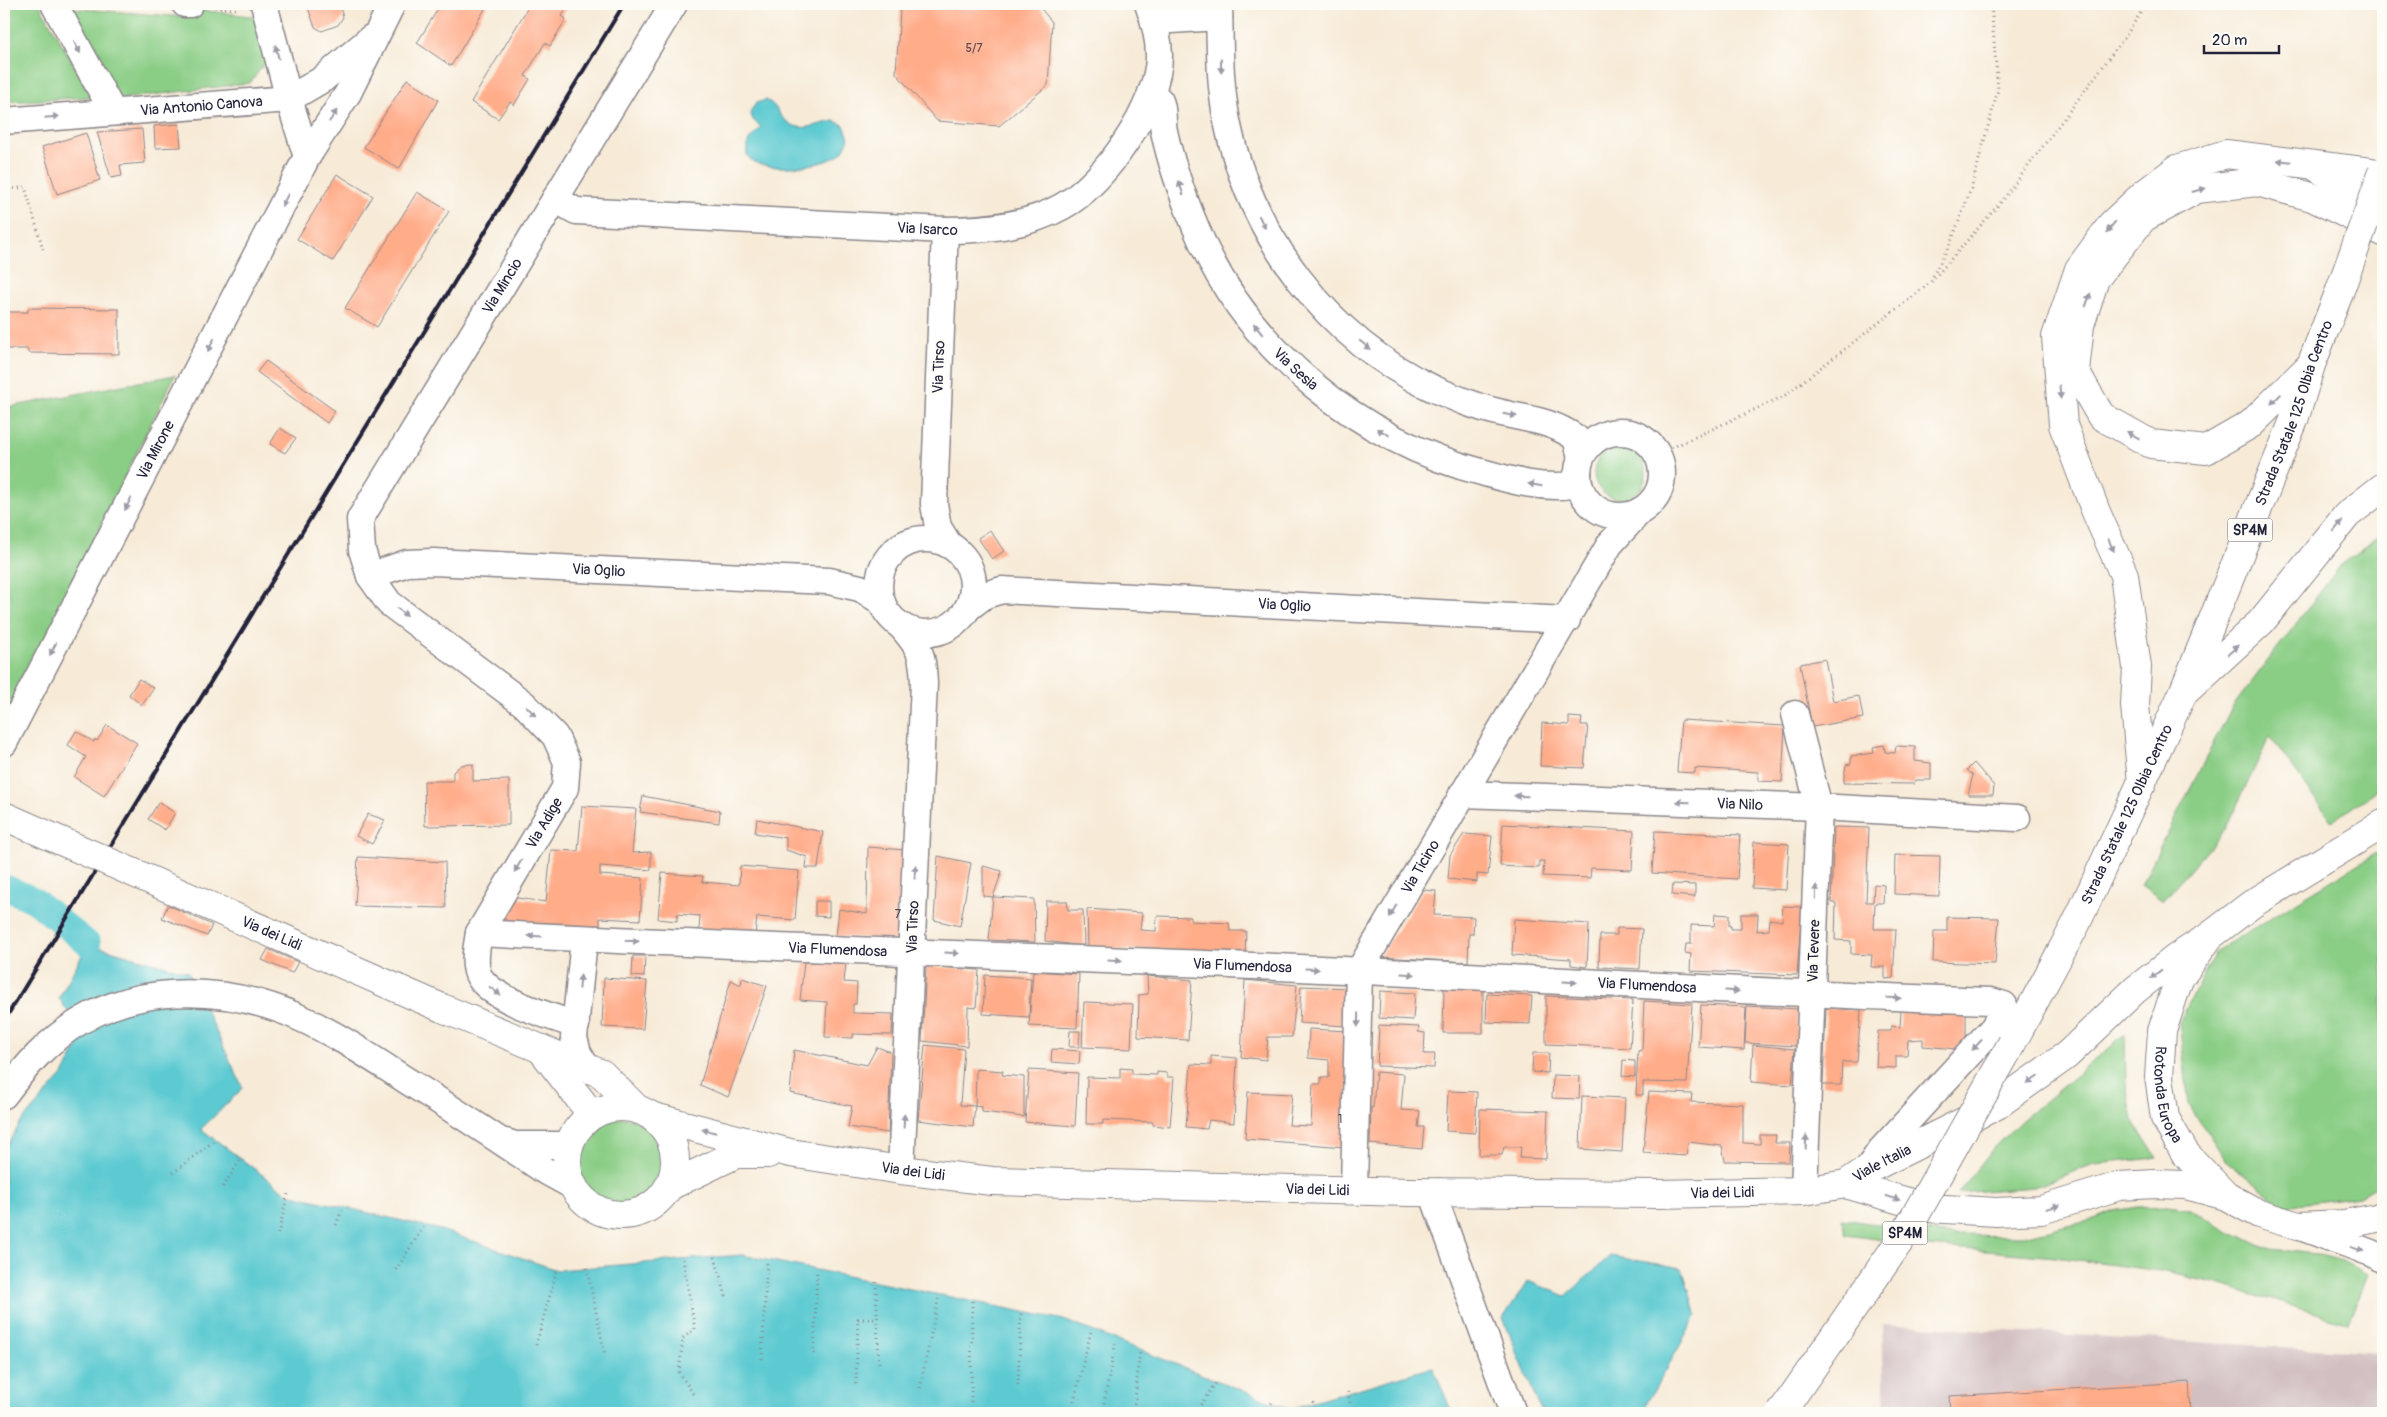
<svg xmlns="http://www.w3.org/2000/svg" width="2387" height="1417" font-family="Pangolin,sans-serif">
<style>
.industrial{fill:#d2bfc1}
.green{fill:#8acd85;stroke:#567860}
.water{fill:#5dcad1;stroke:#407686}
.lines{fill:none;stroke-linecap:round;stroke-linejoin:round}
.canal{stroke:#5dcad1;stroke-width:26}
.building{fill:#ffac89}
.minor-casing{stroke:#8c868a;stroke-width:29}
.major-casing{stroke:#8c868a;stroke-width:30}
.path{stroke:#8c868a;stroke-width:3;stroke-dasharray:1 4;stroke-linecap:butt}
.minor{stroke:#fff;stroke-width:26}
.major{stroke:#fff;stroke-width:28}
.rail{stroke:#22223b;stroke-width:4}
.major-bridge-casing{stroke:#8c868a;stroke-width:30;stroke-linecap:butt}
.major-bridge{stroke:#fff;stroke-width:28}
.oneway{fill:#9c9ca7}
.labels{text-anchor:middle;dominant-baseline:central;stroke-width:5;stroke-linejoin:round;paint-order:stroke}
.number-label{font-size:12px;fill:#59444e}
.shield{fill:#fdfcf7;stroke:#646373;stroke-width:1}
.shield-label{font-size:14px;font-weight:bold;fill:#22223b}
.street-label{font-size:15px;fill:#22223b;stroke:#fdfcf7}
</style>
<rect width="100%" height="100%" fill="#fdfcf7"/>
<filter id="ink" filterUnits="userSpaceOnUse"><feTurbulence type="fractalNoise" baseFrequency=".02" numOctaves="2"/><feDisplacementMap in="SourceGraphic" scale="10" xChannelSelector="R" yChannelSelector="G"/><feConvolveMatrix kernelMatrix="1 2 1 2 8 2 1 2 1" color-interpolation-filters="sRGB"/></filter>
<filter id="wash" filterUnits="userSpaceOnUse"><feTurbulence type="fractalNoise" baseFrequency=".0096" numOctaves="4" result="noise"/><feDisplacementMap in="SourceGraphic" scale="20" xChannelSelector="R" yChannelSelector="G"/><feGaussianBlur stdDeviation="1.12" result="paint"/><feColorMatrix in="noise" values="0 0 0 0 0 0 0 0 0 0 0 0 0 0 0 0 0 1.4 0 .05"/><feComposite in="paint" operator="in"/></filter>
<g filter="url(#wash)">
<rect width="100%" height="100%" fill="#f7ebd8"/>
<path class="industrial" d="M1882 1324 2383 1353V1413H1885Z"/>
<path class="green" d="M4 4H39L92 97 4 102Z
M69 8 185 17 191 9 258 17 270 56 250 83 120 99Z
M175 375 4 721V408Z
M1594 473a26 26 0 1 1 52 0a26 26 0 1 1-52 0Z
M2383 533V785L2332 822 2270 736 2226 828 2163 901 2141 885 2231 709 2340 566Z
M2383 849V1183L2360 1196 2283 1206 2224 1159 2189 1105 2179 1022 2216 951Z
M2125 1035 2126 1085 2133 1120 2157 1158 2094 1164 2034 1187 1958 1193 1995 1146 2022 1120Z
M579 1162a44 44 0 1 1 88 0a44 44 0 1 1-88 0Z
M2168 1206 2190 1209 2226 1231 2271 1249 2317 1254 2343 1261 2368 1274 2349 1323 2211 1282 2160 1271 2055 1257 1928 1246 1846 1235 1841 1219 1953 1235 2023 1236 2089 1221 2114 1211 2137 1207Z"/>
<path class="water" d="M766 100C777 105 777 113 785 120 802 135 817 123 834 121L844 125 849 138C847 144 844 151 839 155 823 167 758 175 747 155 746 137 752 139 761 127L753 120 750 112 756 103Z
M88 944 188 972 243 1088 201 1129 288 1194 441 1230 557 1270 742 1255 1064 1320 1289 1409 1433 1367 1452 1413H4V1150L21 1122 63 1075 83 1036 59 998Z
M1610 1256 1682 1268 1697 1316 1641 1413H1542L1503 1318 1528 1281 1566 1296Z"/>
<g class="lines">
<path class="canal" d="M4 887 34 900 88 944"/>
</g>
<g id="blocks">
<path class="building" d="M296 4H339L343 17 338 25 322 31 315 27 307 5 298 8Z
M441 4H488L451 66 417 43Z
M530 4H569L562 16 566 19 550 46 545 43 525 76 530 79 514 105 510 102 498 119 471 102Z
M907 4H1037L1052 22 1048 85 999 126 937 121 896 73 900 10Z
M407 79 438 100 399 169 364 147Z
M179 124 181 147 155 148 154 126Z
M142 129 145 163 120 165 122 176 111 178 97 132Z
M86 133 100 180 57 194 42 147Z
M337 174 373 196 333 261 297 239Z
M417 192 449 211 377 327 345 308Z
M28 308 119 309V354L28 353V349H4V312H28Z
M266 361 335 411 327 423 257 372Z
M280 428 296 438 285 453 270 444Z
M990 530 1004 551 992 559 978 538Z
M1825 659 1833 701 1859 696 1863 718 1812 727 1800 664Z
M139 679 154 688 142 705 129 695Z
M1569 717 1582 718 1581 725H1588L1584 768 1540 766 1542 723 1569 725Z
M1681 720 1785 726 1782 782 1758 781V772L1695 768V773L1677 772Z
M107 725 137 743 104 796 74 777 86 757 68 745 76 731 94 742 95 739 97 741Z
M1884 745 1885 752 1895 753 1896 746 1915 747V761L1931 763V780H1915L1914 784 1843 783 1846 765 1851 764V756L1874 753 1873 747Z
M1974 763 1994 786 1993 795H1968L1973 775 1967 770Z
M473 764V781L509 780V825L425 826 424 781H453V772L461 765Z
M643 796 720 811 719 823 640 812Z
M159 802 175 813 165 830 148 819Z
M582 806 636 809 632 853 651 852V870L600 866V875L643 878 640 920 600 918V929L508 923 503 915 517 898 546 902 551 850 578 851Z
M368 814 385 820 372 844 356 836Z
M757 819 823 832 818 868H806L807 857 786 850V838L755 833Z
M1503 824 1634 831 1632 870 1591 868 1590 878 1543 876 1544 861H1539V868L1500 866Z
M1834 827 1869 828 1866 902H1873L1874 884 1884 885 1883 903H1875L1874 929H1896L1893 978 1885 979V967H1871L1872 955 1851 954V941L1835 940 1836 903H1831Z
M1655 831 1740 835 1737 879 1652 873Z
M1464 834 1492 836 1488 875 1477 874V882L1448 879 1450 855Z
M1754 842 1789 844 1786 890 1752 888Z
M868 847 905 850 903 941 836 936 839 909 867 914Z
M1895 855 1940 856 1939 896 1894 894Z
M938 856 971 863 960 926 934 920Z
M358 857 445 862 446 908 355 906Z
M740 866 799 871 795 920 757 917 755 935 699 931 700 916 677 914V921L658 919 662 873 703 876 702 882 739 885Z
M983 866 1002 871 993 897 1034 899 1035 942 989 940 993 897 983 896Z
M1673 884 1695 885V897L1672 895Z
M1423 890 1436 891 1434 915 1474 917 1473 934H1469L1468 962 1379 957Z
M815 901H829V917L815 916Z
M1046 901H1067L1068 910H1083L1084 946 1045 941Z
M168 905 212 925 207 936 162 918Z
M1783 906 1802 907 1797 975 1690 971 1691 954 1685 953 1686 944H1691V925L1714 926 1715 914 1729 915V926H1731V929H1741V914H1758L1757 931 1769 930 1770 919 1782 921Z
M1087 909 1142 913 1140 930 1156 931 1157 916 1191 917V921L1229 923 1230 931H1246L1245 955 1088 948Z
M1947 917 1999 918 1995 964 1933 962 1934 931H1947Z
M1514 919 1589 924 1587 967 1571 965V959L1512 955Z
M1617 928 1642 929 1640 969 1599 967 1600 935H1617Z
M268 949 298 962 292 973 262 960Z
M633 956H645L644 977 632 976Z
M804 962 846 963 844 982 857 983 856 1004H853V1013L893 1014 892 1035 853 1034V1038L825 1037 827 1002 800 1000Z
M926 966 979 970 976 1008 968 1007 967 1046 922 1041Z
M1033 971 1079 974 1077 1028 1029 1026Z
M985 975 1031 978 1029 1017 983 1014Z
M1147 976 1192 980 1188 1040 1138 1037 1139 995 1148 994Z
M604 978 647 981 643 1029 602 1027Z
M742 978 767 986 728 1097 700 1085 731 980 741 985Z
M1245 980 1297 985 1292 1037H1268L1266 1060 1241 1057Z
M1301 986 1348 988 1346 1026 1299 1023Z
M1444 987 1483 988V1033H1443Z
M1380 991 1415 993 1413 1020 1379 1018Z
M1487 994 1532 996 1530 1024 1486 1022Z
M1546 996 1633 1000 1630 1048 1546 1044Z
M1644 1001 1692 1004 1687 1083 1643 1082V1095H1636L1638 1051 1642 1050Z
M1084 1002 1133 1004 1131 1049 1082 1047Z
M1701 1005 1746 1007 1744 1050 1698 1047Z
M1747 1006 1798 1009 1796 1046 1745 1043Z
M1826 1008 1861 1010 1857 1062H1842L1841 1085H1823Z
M1901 1011 1966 1014V1040L1956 1049 1923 1046V1039L1908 1040 1907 1056H1896V1068L1876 1067 1878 1031H1891V1026L1900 1027Z
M1379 1025 1419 1027 1418 1032 1425 1033 1424 1054H1435L1434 1068 1377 1066Z
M1309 1029 1350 1031 1345 1147 1245 1139 1248 1092 1292 1094 1289 1125 1311 1126 1313 1084H1321V1077L1329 1078V1060L1308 1058Z
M1070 1031H1080L1079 1047H1069Z
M925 1045 964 1049 960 1105 975 1106 976 1069 1003 1071 1002 1075 1024 1077V1117L982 1112V1107L975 1106 973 1127 918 1120Z
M1753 1045 1795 1049 1792 1085 1751 1082Z
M877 1047 891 1052 888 1133 848 1127 852 1106 790 1093 794 1050 867 1065Z
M1052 1049 1080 1051 1079 1064 1051 1062Z
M1533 1053H1549L1548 1073 1532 1072Z
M1211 1056 1237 1058 1234 1123 1209 1120 1207 1129 1186 1127 1191 1064 1211 1065Z
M1623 1060 1635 1061V1077L1622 1076Z
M1120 1068 1132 1069V1074L1157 1075V1072L1167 1073V1077H1174L1170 1127 1153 1125V1122L1103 1120V1124H1086L1087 1077 1120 1078Z
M1029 1070 1078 1073 1075 1126 1025 1122Z
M1376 1072 1404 1074 1401 1110 1420 1111 1418 1127H1424L1422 1149 1370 1144 1371 1107 1373 1108Z
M1553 1075 1580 1076 1579 1099 1552 1098Z
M1448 1091 1477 1092 1475 1133 1446 1131Z
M1649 1092 1692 1094 1691 1102 1743 1104V1143L1760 1144V1135H1776L1775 1143H1790L1789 1162 1725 1161 1722 1146 1688 1142 1686 1156 1643 1153Z
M1582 1096 1625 1098 1622 1152 1580 1149Z
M1480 1109 1548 1111 1546 1159 1520 1158 1521 1147H1504L1502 1155H1479Z
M2189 1382 2191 1413H1950L1949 1396Z"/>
</g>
</g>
<g filter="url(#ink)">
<use href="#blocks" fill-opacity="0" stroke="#8c868a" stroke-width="1"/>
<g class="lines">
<g class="minor-casing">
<g id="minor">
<path d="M54 4 113 112"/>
<path d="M185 4H190"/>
<path d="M264 4 289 99 307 157"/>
<path d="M1219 4C1220 43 1219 82 1227 121 1250 235 1327 339 1434 389 1455 398 1475 407 1498 412 1527 420 1549 419 1576 438L1581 457"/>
<path d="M1155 21 1219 17"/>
<path id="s1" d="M1151 93C1153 95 1158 98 1160 101 1164 109 1162 122 1164 131 1171 164 1183 197 1196 228 1245 349 1360 441 1485 473 1513 481 1542 489 1571 485L1578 474"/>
<path id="s2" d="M4 121 289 99 323 79 371 38"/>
<path id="s3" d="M555 199 576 211 945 230C985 230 1028 226 1063 206 1105 183 1159 104 1159 56 1159 38 1154 20 1148 4"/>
<path d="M945 230 934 504 938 527 949 545"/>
<circle cx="1620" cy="474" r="42"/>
<circle cx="926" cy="586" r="47"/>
<path id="s4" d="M370 576 407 563 433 562 783 579 829 581 860 588 882 602"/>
<path id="s5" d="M968 608 985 595 1002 590 1567 620"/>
<path d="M900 625C920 648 923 653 924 684L901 1170"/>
<path d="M1795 714 1819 807 1804 1191"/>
<path id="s6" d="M4 743 307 157 348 93 392 4"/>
<path id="s7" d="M1462 794 1819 807 2017 818"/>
<path id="s8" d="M479 933C752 948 1026 956 1299 968 1530 978 1760 993 1991 1001L2004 1005 1994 1027 1880 1151 1867 1170"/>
<path d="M584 940 574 1038 578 1053 587 1068"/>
<path id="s9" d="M576 1025C550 1016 495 1001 480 978 472 966 477 946 479 933L565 788 567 762 555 736 524 704 389 603 370 576 362 550 360 519 674 4"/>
<path d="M4 1095C25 1067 48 1040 79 1022 145 982 230 987 298 1017 337 1034 373 1059 409 1082 454 1110 498 1139 542 1169L573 1186"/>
<path d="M506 1142 515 1145H569"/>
<path id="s10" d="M1354 1190 1359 971 1610 544 1640 511"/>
<path d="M1439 1192 1436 1203 1513 1413"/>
<path d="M2298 1226 2374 1254 2383 1260"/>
</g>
</g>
<g class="major-casing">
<g id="major">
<path d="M2318 168 2383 208"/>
<path d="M2310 366 2251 424 2206 450 2151 444 2101 416 2075 371 2080 325 2095 279 2143 218 2197 189 2257 182 2312 197 2383 232"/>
<path d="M2188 689 2261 622 2347 515 2383 487"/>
<path d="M2142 783 2135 705 2137 667 2124 575 2096 512 2063 425 2056 337 2079 269 2112 224 2144 194 2177 169 2226 154 2371 172 2383 178"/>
<path id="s11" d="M2383 824 2252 904 2210 936 2179 979 2162 1031 2159 1077 2165 1118 2185 1153 2226 1196 2259 1214 2298 1226 2344 1224 2377 1218 2383 1215"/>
<path d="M442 1008 602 1074 637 1109"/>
<path id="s12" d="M2012 1043 2076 924 2183 693 2294 420 2311 365 2339 293"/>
<path d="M541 1049 592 1115"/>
<circle cx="621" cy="1161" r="54"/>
<path id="s13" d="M654 1117 790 1153 901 1170 992 1181 1409 1192 1658 1194 1804 1191 1846 1184 1867 1170 1997 1105 2067 1055 2135 990 2176 958 2210 936"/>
<path d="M1846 1184 1928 1208 1996 1212 2041 1210 2119 1186 2155 1184 2186 1185 2223 1195"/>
<path d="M670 1186 736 1154H768"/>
</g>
</g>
<path class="path" d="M215 7 239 10
M4 190 25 187 43 249
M1933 276 1951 242 1971 189 1998 90 1991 4
M1658 454 1784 396 1930 283 2002 201 2125 37 2146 4
M173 1173 215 1140
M223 1187 241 1159
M336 1225 343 1207
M278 1234 288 1194
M715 1257 727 1300
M683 1259 695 1329 683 1338 679 1372 695 1397
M587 1268 605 1355
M396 1270 424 1226
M876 1282 879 1368
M536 1345 557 1270
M814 1354 817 1270
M762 1359 767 1260
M856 1384 858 1319H877
M1018 1385 1021 1312
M920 1388 939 1295
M1348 1392 1352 1413
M1074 1401 1091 1331
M971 1402 972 1301
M1134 1409 1140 1350
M1102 1413 1116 1341
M1195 1413 1217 1381
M1268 1413 1272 1402
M1312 1413 1313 1402"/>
<use href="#minor" class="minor"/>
<use href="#major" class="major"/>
<path class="rail" d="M4 1021 624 4"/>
<g class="major-bridge-casing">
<g id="major-bridge">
<path d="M2339 293 2383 171"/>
<path id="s14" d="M4 816 442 1008"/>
<path d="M1781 1413 1906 1232 2012 1043"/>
</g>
</g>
<use href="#major-bridge" class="major-bridge"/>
</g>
<defs><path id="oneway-solid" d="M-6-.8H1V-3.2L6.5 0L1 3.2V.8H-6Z" transform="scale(1.25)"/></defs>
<g class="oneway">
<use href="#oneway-solid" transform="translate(77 47) rotate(62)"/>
<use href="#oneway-solid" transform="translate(277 52) rotate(-104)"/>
<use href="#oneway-solid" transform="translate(1221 66) rotate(89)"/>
<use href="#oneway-solid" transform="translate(333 116) rotate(-57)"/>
<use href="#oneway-solid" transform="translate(52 117) rotate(-5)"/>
<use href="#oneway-solid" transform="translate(2284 161) rotate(-174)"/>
<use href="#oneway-solid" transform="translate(1181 188) rotate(-110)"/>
<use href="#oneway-solid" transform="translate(2199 190) rotate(-15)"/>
<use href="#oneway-solid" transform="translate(285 200) rotate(117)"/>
<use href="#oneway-solid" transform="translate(1262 222) rotate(63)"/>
<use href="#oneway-solid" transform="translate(2111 227) rotate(129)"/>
<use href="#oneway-solid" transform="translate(2088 300) rotate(-71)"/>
<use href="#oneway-solid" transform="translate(1258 329) rotate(-128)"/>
<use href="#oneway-solid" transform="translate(211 345) rotate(117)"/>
<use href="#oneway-solid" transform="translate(1365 345) rotate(39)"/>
<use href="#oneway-solid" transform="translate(2060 392) rotate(85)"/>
<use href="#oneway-solid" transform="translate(2276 399) rotate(136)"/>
<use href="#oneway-solid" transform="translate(1510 415) rotate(10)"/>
<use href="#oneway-solid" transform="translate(1383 432) rotate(-151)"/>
<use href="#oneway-solid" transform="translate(2133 435) rotate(-151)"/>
<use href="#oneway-solid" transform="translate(1535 485) rotate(-170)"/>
<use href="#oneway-solid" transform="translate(128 504) rotate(117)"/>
<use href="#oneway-solid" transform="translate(2338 526) rotate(-51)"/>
<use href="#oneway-solid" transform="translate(2111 545) rotate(65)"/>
<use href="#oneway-solid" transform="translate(402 612) rotate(37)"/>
<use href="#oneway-solid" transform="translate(53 649) rotate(117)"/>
<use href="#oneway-solid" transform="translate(2233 650) rotate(-42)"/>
<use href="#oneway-solid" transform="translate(531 711) rotate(46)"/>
<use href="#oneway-solid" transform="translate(1521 796) rotate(-178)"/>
<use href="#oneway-solid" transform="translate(1683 802) rotate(-178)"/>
<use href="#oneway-solid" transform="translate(518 866) rotate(121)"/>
<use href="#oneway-solid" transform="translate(915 872) rotate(-87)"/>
<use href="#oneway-solid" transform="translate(1816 892) rotate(-88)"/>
<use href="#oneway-solid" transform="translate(1393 911) rotate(120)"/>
<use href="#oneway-solid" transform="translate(535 936) rotate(-176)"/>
<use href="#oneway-solid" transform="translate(632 941) rotate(2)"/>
<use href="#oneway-solid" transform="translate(952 953) rotate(3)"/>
<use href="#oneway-solid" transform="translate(1115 960) rotate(3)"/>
<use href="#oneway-solid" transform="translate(1312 969) rotate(3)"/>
<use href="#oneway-solid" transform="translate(1408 974) rotate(3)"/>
<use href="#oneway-solid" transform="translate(2156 974) rotate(142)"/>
<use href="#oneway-solid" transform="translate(580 982) rotate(-85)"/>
<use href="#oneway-solid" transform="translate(1570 982) rotate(3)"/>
<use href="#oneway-solid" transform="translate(495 991) rotate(37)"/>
<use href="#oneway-solid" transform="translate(1732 991) rotate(3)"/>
<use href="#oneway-solid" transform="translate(1894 998) rotate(2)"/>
<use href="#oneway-solid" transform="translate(1358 1020) rotate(91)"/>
<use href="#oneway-solid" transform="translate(1977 1045) rotate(133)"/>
<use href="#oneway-solid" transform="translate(2033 1080) rotate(144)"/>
<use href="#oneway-solid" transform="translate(904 1121) rotate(-87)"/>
<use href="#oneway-solid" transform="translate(709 1131) rotate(-167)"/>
<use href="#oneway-solid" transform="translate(1806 1142) rotate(-87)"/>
<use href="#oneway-solid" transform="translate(1893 1198) rotate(17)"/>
<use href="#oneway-solid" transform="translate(2053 1207) rotate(-15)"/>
<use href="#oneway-solid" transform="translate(2357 1249) rotate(18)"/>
</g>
</g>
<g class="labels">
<g class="number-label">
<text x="974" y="48">5/7</text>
<text x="898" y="914">7</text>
<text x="1340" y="1119">1</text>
</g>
<g class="shield">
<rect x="2227.5" y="518.5" width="45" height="23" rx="4"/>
<rect x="1882.5" y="1221.5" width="45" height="23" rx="4"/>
</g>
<g class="shield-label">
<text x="2250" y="530">SP4M</text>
<text x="1905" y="1233">SP4M</text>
</g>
<g class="street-label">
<text stroke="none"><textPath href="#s2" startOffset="198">Via Antonio Canova</textPath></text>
<text stroke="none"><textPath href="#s3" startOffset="376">Via Isarco</textPath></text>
<text stroke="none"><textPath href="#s9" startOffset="955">Via Mincio</textPath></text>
<text transform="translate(939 367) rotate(-88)">Via Tirso</text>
<text stroke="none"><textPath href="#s1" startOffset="319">Via Sesia</textPath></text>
<text stroke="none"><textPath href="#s12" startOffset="691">Strada Statale 125 Olbia Centro</textPath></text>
<text stroke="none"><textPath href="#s6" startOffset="330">Via Mirone</textPath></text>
<text stroke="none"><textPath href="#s4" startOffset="231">Via Oglio</textPath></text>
<text stroke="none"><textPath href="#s5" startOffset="322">Via Oglio</textPath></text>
<text stroke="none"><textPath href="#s7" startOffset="278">Via Nilo</textPath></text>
<text stroke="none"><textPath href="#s12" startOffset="256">Strada Statale 125 Olbia Centro</textPath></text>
<text stroke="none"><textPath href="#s9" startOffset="282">Via Adige</textPath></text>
<text stroke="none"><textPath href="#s10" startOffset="340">Via Ticino</textPath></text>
<text transform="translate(913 927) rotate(-88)">Via Tirso</text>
<text stroke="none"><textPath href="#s14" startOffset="292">Via dei Lidi</textPath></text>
<text stroke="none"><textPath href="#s8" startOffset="359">Via Flumendosa</textPath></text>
<text transform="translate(1814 951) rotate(-88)">Via Tevere</text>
<text stroke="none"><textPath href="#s8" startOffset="764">Via Flumendosa</textPath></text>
<text stroke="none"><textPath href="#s8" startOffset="1169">Via Flumendosa</textPath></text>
<text stroke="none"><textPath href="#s11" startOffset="379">Rotonda Europa</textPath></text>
<text stroke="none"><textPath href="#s13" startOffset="1241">Viale Italia</textPath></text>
<text stroke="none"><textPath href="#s13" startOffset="265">Via dei Lidi</textPath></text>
<text stroke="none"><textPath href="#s13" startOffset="670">Via dei Lidi</textPath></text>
<text stroke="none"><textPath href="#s13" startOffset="1075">Via dei Lidi</textPath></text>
</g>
</g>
<rect width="2387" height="1417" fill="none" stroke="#fdfcf7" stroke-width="20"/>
<path d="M2204 45v8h75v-8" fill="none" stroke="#22223b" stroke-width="2.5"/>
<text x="2212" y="45" font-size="15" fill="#22223b" stroke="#fdfcf7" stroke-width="4" paint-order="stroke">20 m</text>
</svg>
